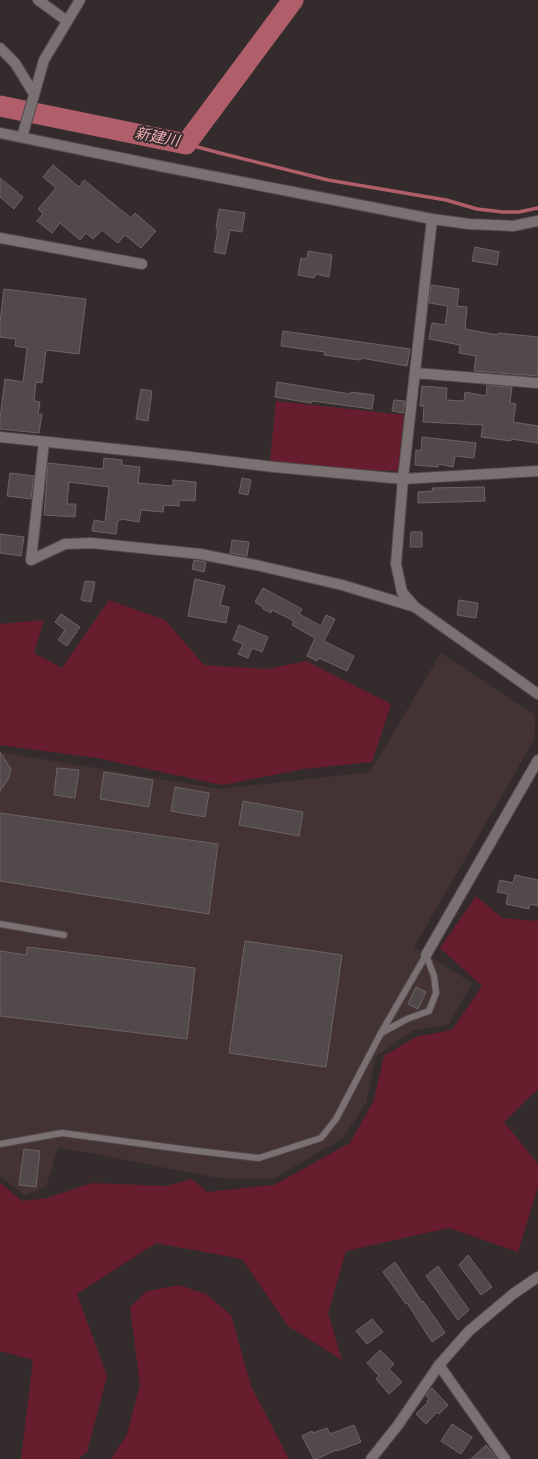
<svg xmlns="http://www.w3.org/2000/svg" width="538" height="1459" font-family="'DejaVu Sans','Noto Sans JP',sans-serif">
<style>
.built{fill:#433335}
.green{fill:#671d2e}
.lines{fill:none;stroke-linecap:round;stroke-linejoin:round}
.stream{stroke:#b15e6b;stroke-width:3.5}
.river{stroke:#b15e6b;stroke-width:21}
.building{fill:#52494a;stroke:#6d6364}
.service-casing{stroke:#524a4b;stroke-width:8}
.minor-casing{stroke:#524a4b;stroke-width:12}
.tertiary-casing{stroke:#524a4b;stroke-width:12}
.service{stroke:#7b7172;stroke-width:6}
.minor{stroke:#7b7172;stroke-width:10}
.tertiary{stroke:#7b7172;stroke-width:10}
.labels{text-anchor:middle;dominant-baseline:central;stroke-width:4;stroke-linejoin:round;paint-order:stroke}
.water-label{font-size:15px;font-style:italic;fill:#f2acb5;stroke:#342c2c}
</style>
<rect width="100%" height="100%" fill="#342c2c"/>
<path class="built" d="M441 653 535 715 534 740 414 947 472 983 449 1024 414 1030 376 1056 366 1103 343 1138 273 1179 218 1178 58 1147 46 1187 25 1195 0 1176V752L221 789 370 772Z"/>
<path class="green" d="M276 401 404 415 398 471 364 470 270 461Z
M109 600 165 620 204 665 267 669 306 661 391 704 372 762 304 769 222 785 97 758 0 745V624L44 620 34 653 62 668Z
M476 896 502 918 535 921 538 920V1089L504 1122 538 1164V1187L518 1252 449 1228 346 1251 328 1313 342 1360 288 1326 242 1259 156 1243 77 1294 107 1376 87 1452 78 1459H21L33 1360 0 1351V1183L22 1201 47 1198 92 1183 167 1186 192 1179 207 1192 274 1185 350 1143 374 1100 384 1056 416 1037 452 1030 482 986 440 948Z
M179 1285 206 1294 231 1315 251 1386 289 1459H111L127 1434 140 1385 130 1307 147 1291Z"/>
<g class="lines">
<path class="stream" d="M186 144 220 153 328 180 446 200 477 209 503 212H519L538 208"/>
<path class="river" d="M0 106 186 144 293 0"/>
</g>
<path class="building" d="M53 165 79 187 84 180 131 218 135 213 156 231 141 248 125 235 118 243 102 230 93 239 86 233 80 240 60 223 52 233 37 221 43 214 38 209 56 188 43 177Z
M0 178 23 197 14 209 0 197Z
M219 209 245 213 242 232 230 230 225 254 214 252 218 229 216 228Z
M475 247 499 252 497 265 472 261Z
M308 251 332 255 329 277 316 274 314 278 298 275 301 258 307 259Z
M431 285 459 289 457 306 467 307 465 329 497 335 498 333 538 337V376L474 371 476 356 459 353 460 345 429 339 432 323 445 325 448 306 429 303Z
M4 289 86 299 79 354 46 350 42 383 36 382 34 401 40 402 38 414H42L39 433 0 429V418L5 379 23 382 27 348 15 346 16 339 0 337V322Z
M283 331 410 349 407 366 361 358 360 360 324 355 325 352 281 346Z
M277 382 350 394 351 392 374 395 372 409 312 401 311 403 275 397Z
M487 385 512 387 510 403 516 404 513 422 538 426V443L511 439V441L481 437 483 425 423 422 424 406H420L422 386 447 388 446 400 464 401 465 392 486 396Z
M141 389 152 391 148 421 136 419Z
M394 400 405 401 403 413 392 411Z
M422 437 476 443 474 458 455 456 453 467 438 464V467L415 465 416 450 421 451Z
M104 458 122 460V465L140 467 138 483 173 486V480L196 482 195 501 179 500V506L164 505 163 512 141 510 139 522 121 519V520H118L116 534 92 531 94 520 105 522 109 487 69 482 67 504H76L75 517 44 515 48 463 103 469Z
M10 473 34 476 31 499 7 496Z
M242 478 251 480 248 495 239 493Z
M484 487 485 501 418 503V492L433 491 432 488Z
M411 532H422V547H410Z
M0 534 24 537 21 556 0 553Z
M232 540 249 542 247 556 230 553Z
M194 560 206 562 204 572 192 569Z
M195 579 225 586 220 605 229 607 226 623 188 616Z
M85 581 95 582 91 602 81 600Z
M263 588 302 609 299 614 321 626 326 615 335 619 324 641 354 656 347 671 319 658 317 661 307 656 315 638 292 625 294 621 272 610 271 613 263 609V607L255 602Z
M459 600 478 603 476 618 457 615Z
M61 614 80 627 67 646 58 640 65 630 55 622Z
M239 625 268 637 262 652 252 648 248 658 238 654 243 644 233 640Z
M0 752 11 769 9 778 0 791Z
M57 768 79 770 75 798 54 795Z
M104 772 153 780 149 807 100 799Z
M175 787 209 793 205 817 171 811Z
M243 801 303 812 299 836 239 825Z
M0 813 218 844 209 914 0 881Z
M515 875 538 880V906L530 904 529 909 506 904 508 894 497 892 500 880 513 883Z
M245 941 342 955 326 1067 229 1053Z
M27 947 195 968 187 1039 0 1016V951L26 955Z
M416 987 426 992 418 1009 408 1004Z
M24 1149 40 1151 36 1187 19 1185Z
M468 1255 492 1287 481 1295 459 1265Z
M395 1262 422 1302 423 1301 437 1321 445 1333 432 1342 407 1303 406 1304 383 1272Z
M438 1266 469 1310 458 1320 426 1276Z
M372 1319 383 1332 367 1344 356 1331Z
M380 1350 394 1364 389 1369 402 1382 389 1394 376 1379 379 1376 367 1363Z
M432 1388 448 1405 439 1414 437 1412 426 1424 416 1414 428 1402 427 1401 429 1399 426 1395Z
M452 1424 472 1437 461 1454 441 1441Z
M354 1425 361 1442 337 1451 336 1450 317 1459H314L302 1436 312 1431 313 1433 327 1428 330 1434Z
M486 1445 497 1459H471Z"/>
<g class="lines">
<g class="service-casing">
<path id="service" d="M0 924 64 935
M381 1033 407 1019 429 1011 436 993 434 976 426 955
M0 1144 62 1133 189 1150 259 1158 321 1138 336 1119 381 1033 426 955"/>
</g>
<g class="minor-casing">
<path id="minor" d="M38 0 67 21
M0 48 15 63 34 94
M0 133 165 167 432 219 469 224 513 226 538 221
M22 137 44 60 80 0
M0 238 142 264
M416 373 538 383
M44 442 31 560 65 544 91 543 200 554 256 565 342 585 415 607
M403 479 432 219
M439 1365 505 1459
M371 1459 398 1425 439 1365 469 1331 513 1294 538 1277"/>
</g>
<g class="tertiary-casing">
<path id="tertiary" d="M0 437 182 456 274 467 403 479 538 471
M403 479 396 564 402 592 415 607 538 694
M426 955 538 760"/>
</g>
<use href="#service" class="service"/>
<use href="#minor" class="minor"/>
<use href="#tertiary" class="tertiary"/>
</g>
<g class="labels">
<g class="water-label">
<text transform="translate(157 137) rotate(11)">新建川</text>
</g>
</g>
</svg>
